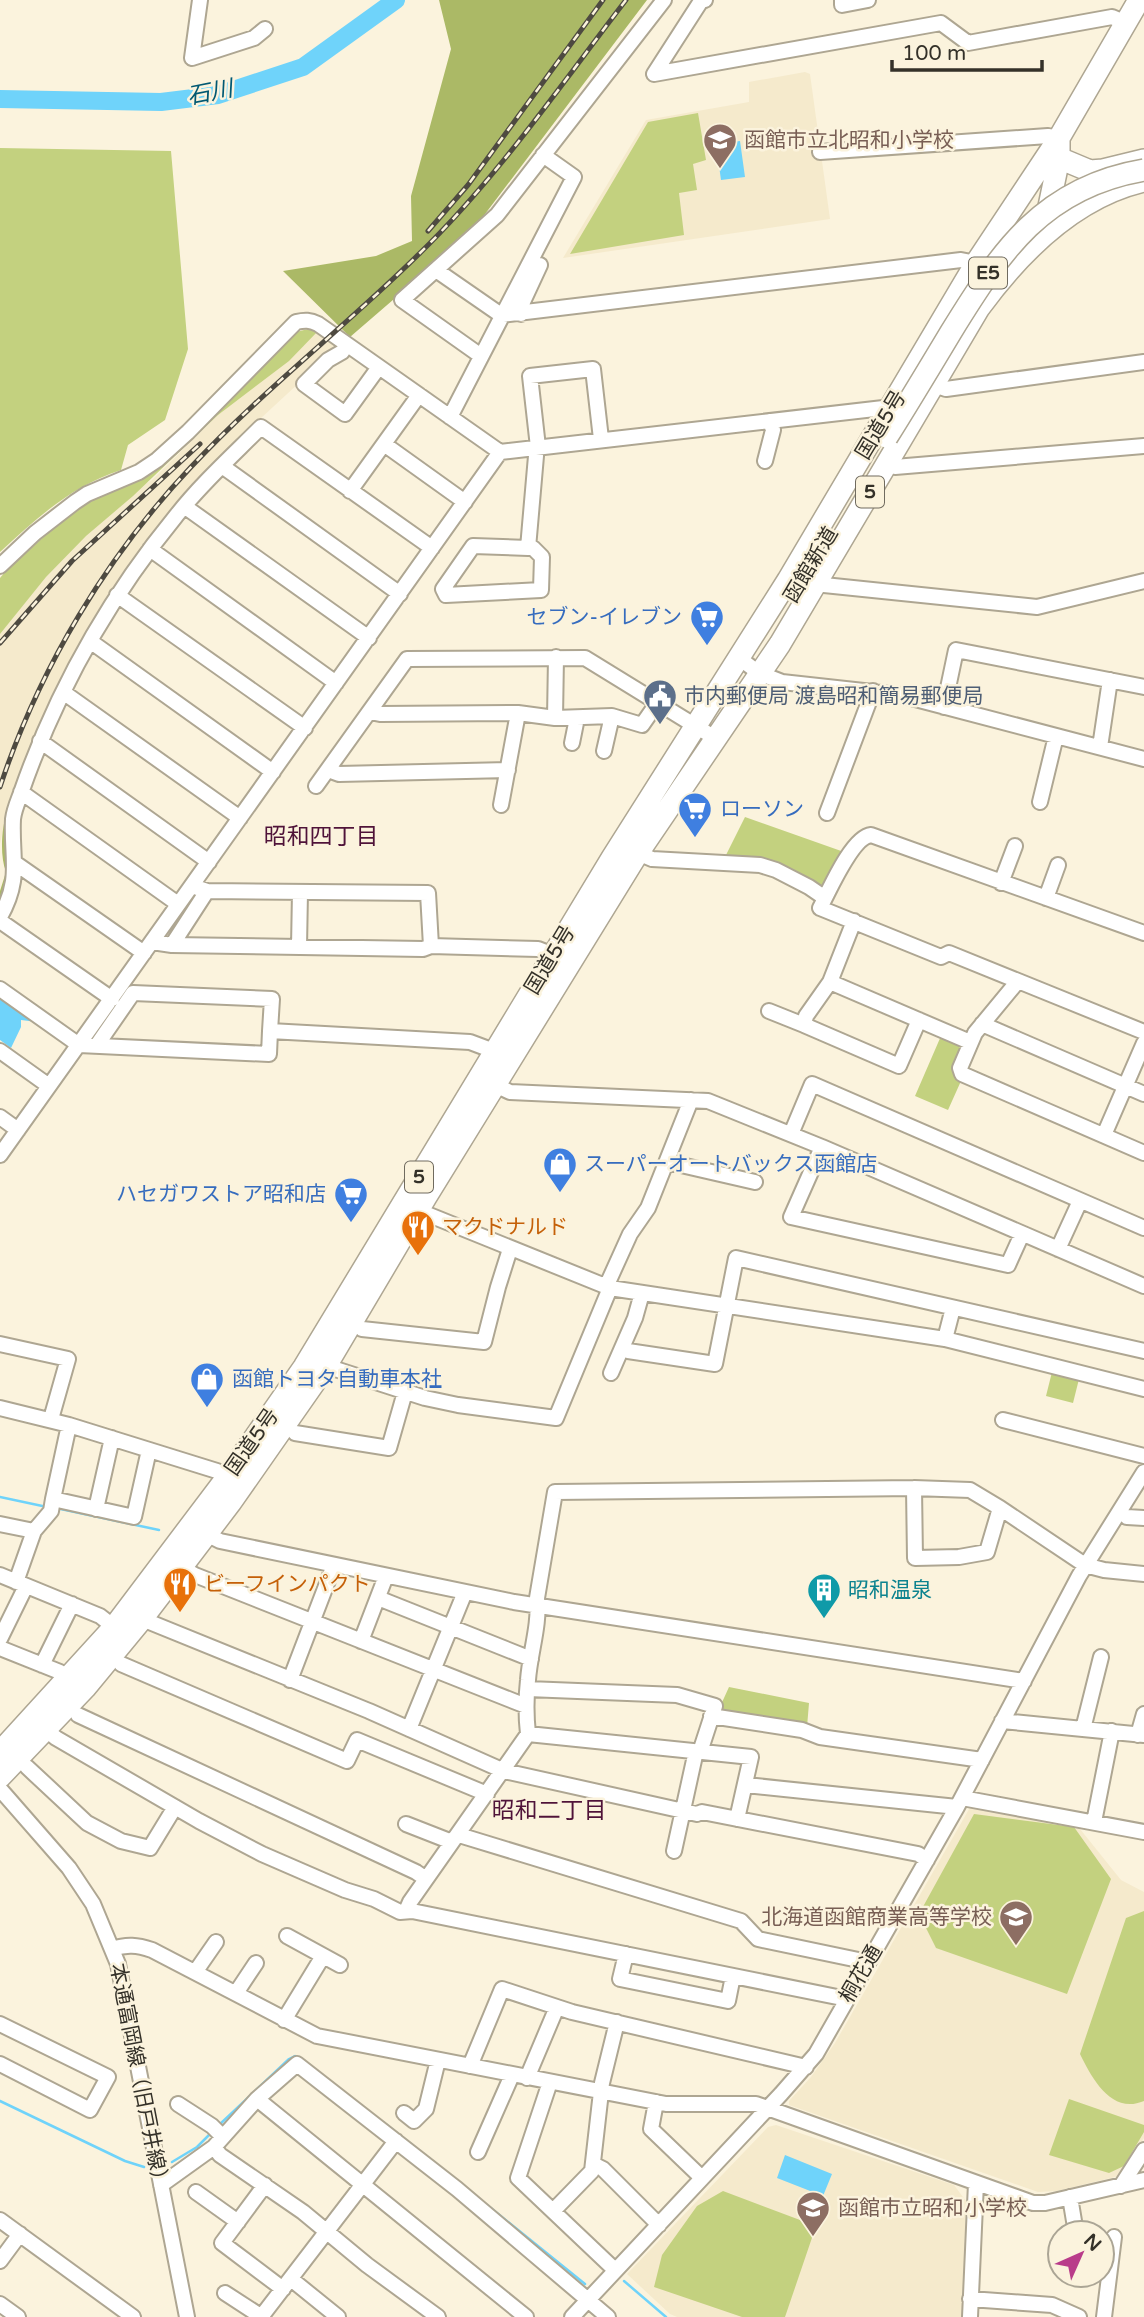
<svg xmlns="http://www.w3.org/2000/svg" width="1144" height="2317" font-family="'Varela Round','Noto Sans JP',sans-serif">
<style>
.built{fill:#f5eacc}
.green{fill:#c3d17f}
.forest{fill:#abb966}
.water{fill:#6fd3fa}
.lines{fill:none;stroke-linecap:round;stroke-linejoin:round}
.stream{stroke:#6fd3fa;stroke-width:2.5}
.river{stroke:#6fd3fa;stroke-width:18}
.minor-casing{stroke:#aea692;stroke-width:18}
.highway-casing{stroke:#aea692;stroke-width:24}
.minor{stroke:#fff;stroke-width:14}
.highway{stroke:#fff;stroke-width:21}
.rail-casing{stroke:#4e4a41;stroke-width:5}
.rail{stroke:#fbf3dd;stroke-width:2.5;stroke-dasharray:8;stroke-linecap:butt}
.highway-bridge-casing{stroke:#aea692;stroke-width:24;stroke-linecap:butt}
.highway-bridge{stroke:#fff;stroke-width:21}
.labels{text-anchor:middle;dominant-baseline:central;stroke-width:5;stroke-linejoin:round;paint-order:stroke}
.shield{fill:#fbf3dd;stroke:#706b5f;stroke-width:2}
.shield-label{font-size:19px;font-weight:bold;fill:#343129}
.education-label{font-size:21px;fill:#785e54;stroke:#fbf3dd;text-anchor:start}
.street-label{font-size:21px;fill:#343129;stroke:#fbf3dd}
.shop-label{font-size:21px;fill:#366cbe;stroke:#fbf3dd;text-anchor:start}
.service-label{font-size:21px;fill:#4e5e75;stroke:#fbf3dd;text-anchor:start}
.food-label{font-size:21px;fill:#c56008;stroke:#fbf3dd;text-anchor:start}
.culture-label{font-size:21px;fill:#0d838f;stroke:#fbf3dd;text-anchor:start}
.water-label{font-size:23px;font-style:italic;fill:#005872;stroke:#fbf3dd}
.neighbourhood-label{font-size:23px;fill:#4f1339;stroke:#fbf3dd}
</style>
<rect width="100%" height="100%" fill="#fbf3dd"/>
<path class="built" d="M805 72 810 74 830 219 563 258 646 120 749 102V82Z
M318 331 339 346 260 419 198 484 110 594 51 701 7 812 0 844V625L97 511 152 480 218 415Z
M972 1804 1076 1824 1121 1880 1144 1892V2138L1119 2176 1057 2191 1038 2192 789 2105V2101L811 2077 835 2043Z
M776 2125 954 2185 966 2201 962 2317H677L670 2314 627 2274 768 2127Z"/>
<path class="green" d="M698 113 706 160 693 164 697 190 679 193 684 235 570 254 648 122Z
M0 148 171 151 188 349 165 420 128 445 121 470C70 487 38 517 0 552Z
M312 328 318 331 289 361 218 415 133 496 86 536 46 577 0 634V578L5 572 59 523 87 502 123 485 296 332Z
M745 817 844 852 824 890 724 859Z
M941 1036 958 1043 961 1051 952 1071 955 1077 961 1081 948 1110 915 1096Z
M1052 1372 1079 1379 1073 1403 1046 1396Z
M729 1687 809 1703 807 1727 722 1713 719 1709Z
M974 1814 1074 1827 1111 1879 1067 1994 936 1948 919 1914Z
M1144 1911V2101C1111 2115 1092 2078 1080 2054L1126 1918Z
M1069 2099 1144 2125V2132L1124 2166 1109 2173 1049 2155Z
M723 2191 816 2226 785 2317H742L654 2287 662 2255 697 2206Z"/>
<path class="forest" d="M439 0H647L482 218 452 249 350 337 283 271 376 256 412 241 411 196 451 49Z
M7 812 10 866 0 904V891L6 872C0 856 1 830 7 812Z"/>
<path class="water" d="M740 141 745 177 721 180 716 144Z
M0 995 37 1022 21 1020V1027L11 1048 0 1040Z
M785 2155 832 2174 823 2196 777 2178Z"/>
<g class="lines">
<path class="stream" d="M0 1497 47 1507
M56 1508 159 1530
M0 2101 125 2161 144 2167
M383 2122 449 2174
M218 2126 289 2059 295 2056 299 2059
M172 2162 197 2147 211 2133
M487 2205 585 2284
M624 2281 666 2317"/>
<path class="river" d="M0 99 161 102 218 95 303 67 396 0"/>
<g class="minor-casing">
<path id="minor" d="M200 0 192 58 254 38 265 29
M705 0 701 1 654 74 941 23 968 43 1112 17 1126 23
M842 0V5L868 0
M820 152 1048 136 1059 138
M436 270 501 315 961 260 976 263
M521 314V306L540 265
M347 345 342 352 328 360 304 384 345 414 379 367
M481 356 402 300 497 215 664 0
M934 385 946 389 1144 362
M450 417 574 177 543 155
M384 444 465 502
M538 447 530 376 593 369 601 439
M765 461 773 430 770 421
M222 466 400 594
M895 467 1144 446
M350 491 419 395
M184 506 369 638
M528 548 473 546 443 589 446 595 541 590 542 557 533 548H528L536 456 535 448
M150 549 336 683
M0 566 35 533 75 502 87 494 139 472 157 460 188 432 296 322C305 320 310 320 318 324L500 452 892 407
M794 570 824 585 1037 607 1144 581
M117 595 305 728
M90 641 273 772
M747 664 759 673 782 682 900 695 1144 759
M63 692 240 818
M944 707 956 650 1144 687
M370 712 380 714 518 713 555 718 612 716 642 725 658 702
M555 718 556 657
M40 741 209 862
M572 743 577 718
M1100 747 1110 680
M604 751 612 716
M328 770 339 774 508 770
M316 786 407 659 585 658 715 738
M21 792 178 904
M1040 802 1056 736
M501 805 518 713
M827 813 873 691
M638 853 652 859 760 865 776 870 809 887 825 898
M15 863 144 953
M1001 883 1015 846
M192 886 207 891 428 893 431 946
M1046 898 1058 865
M0 917C22 878 11 859 13 819 14 810 18 801 21 793 56 692 108 599 176 516 201 484 232 456 261 427L432 548
M0 921 112 999
M854 921 830 982 806 1016 804 1025 899 1066 919 1020
M1144 933 871 835C852 837 829 891 820 908L941 957 949 953 1144 1032
M152 942 172 945 423 949 431 946 538 949 561 958
M172 945 207 891
M299 947 300 892
M1018 981 975 1033 960 1068 962 1074 1144 1153
M830 982 970 1042
M0 989 79 1045 269 1054 270 1031 470 1042 494 1051
M769 1011 804 1025
M982 1024 1144 1094
M97 1045 133 993 272 999 270 1031
M0 1051 49 1086
M495 1085 510 1092 708 1101 822 1147 1144 1286
M0 1117 18 1130
M791 1134 812 1084 1144 1228
M1104 1135 1144 1043
M822 1147 791 1217 1008 1265 1022 1234
M0 1155 500 452
M668 1162 755 1182
M412 1208 610 1288 945 1339 1144 1389
M1058 1249 1080 1201
M606 1287 630 1234 648 1208 691 1100
M362 1329 484 1342 498 1287 510 1249
M945 1339 953 1308
M0 1344 68 1359 51 1419
M623 1348 628 1351 715 1364 736 1258 1144 1351
M326 1366 425 1398 458 1405 556 1418 610 1288
M611 1373 635 1318 642 1293
M0 1408 69 1425 217 1471 233 1479
M1003 1420 1144 1456
M69 1425 53 1499 134 1517 149 1450
M295 1433 389 1448 405 1392
M1000 1508 1085 1565 1104 1570 1144 1574
M96 1509 112 1438
M1127 1517 1144 1518
M0 1524 34 1531
M200 1531 220 1541 514 1602 1024 1681
M181 1567 195 1575 526 1706
M0 1575 100 1616 114 1627
M16 1582 34 1531 51 1511 53 1499
M378 1598 531 1659
M142 1619 369 1711 504 1771 697 1814 702 1812 918 1854 927 1860
M0 1639 26 1586
M361 1641 386 1576
M0 1648 60 1672
M121 1664 347 1761 357 1740 487 1794
M42 1665 72 1604
M290 1680 334 1565
M528 1689 677 1695 715 1706 700 1752
M78 1715 416 1872 426 1879
M711 1716 802 1730 820 1737 982 1760
M1002 1721 1144 1735
M409 1729 465 1592
M1083 1729 1101 1657
M46 1730 56 1738 199 1821 262 1854 345 1890 374 1899 400 1912 412 1911 847 1999
M528 1734 751 1757 737 1819
M1138 1735 1144 1714
M27 1767 87 1823 121 1841 150 1848 175 1807
M746 1785 957 1807
M0 1789 69 1868 93 1904 118 1964 187 2317
M962 1798 1144 1832
M1094 1822 1112 1731
M406 1824 452 1842
M459 1835 741 1921 758 1939 868 1962
M674 1851 696 1751
M406 1911 410 1902 528 1734C526 1716 526 1698 528 1680 530 1652 540 1625 537 1598L555 1492 914 1488 970 1490 1000 1508 987 1552 959 1557 915 1558 914 1488
M287 1936 340 1965
M112 1949C127 1944 137 1945 152 1950L317 2036 666 2104H756L1033 2203H1045L1144 2180
M626 1954 620 1979 728 2001 733 1976
M198 1968 216 1942
M238 1990 256 1963
M284 2020 323 1956
M0 2024 108 2077 90 2110 0 2064
M470 2066 502 1989 572 2012 806 2067
M527 2078 557 2007
M550 2082 518 2178 615 2270
M257 2099 526 2317
M656 2102 651 2129 702 2178
M178 2104 212 2126 222 2136
M404 2113 414 2121 426 2109 438 2060
M214 2147 220 2155 303 2212 367 2265 438 2317
M478 2152 512 2075
M593 2164 603 2169 659 2225
M161 2185 214 2147 257 2099 297 2064 457 2189 608 2317
M265 2185 222 2243 283 2289
M1121 2186 1144 2150
M196 2192 238 2222
M1070 2197 1076 2233
M553 2211 592 2171 602 2083 617 2022
M0 2220 133 2317
M0 2261 20 2234
M291 2279 338 2317
M225 2293 262 2317
M970 2299 1052 2305 1079 2317
M0 2304 18 2317
M261 2317 396 2141
M572 2317 781 2094 816 2054 957 1807 1079 1576 1144 1472
M970 2317 976 2183
M1104 2317 1114 2237"/>
</g>
<g class="highway-casing">
<path id="highway" d="M1046 163 1059 158 1090 171 1103 170 1144 160
M1046 221 1059 158V139
M0 1752 114 1627 228 1476 304 1367 612 858 788 580 976 263 1059 138 1139 0
M0 1777 85 1688 142 1619 231 1502 326 1366 426 1197 638 853 780 644 979 308C1020 252 1074 197 1144 181"/>
</g>
<use href="#minor" class="minor"/>
<use href="#highway" class="highway"/>
<g class="rail-casing">
<path id="rail" d="M428 231 468 185 603 0
M0 643 72 561 200 444
M0 787C39 669 106 557 191 467 262 391 345 327 419 254 497 178 560 86 626 0"/>
</g>
<use href="#rail" class="rail"/>
<g class="highway-bridge-casing">
<path id="highway-bridge" d="M887 437C909 402 930 367 951 332 1001 251 1043 187 1144 170"/>
</g>
<use href="#highway-bridge" class="highway-bridge"/>
</g>
<defs>
<g id="school-pin" transform="scale(1.75)"><path d="M0 17L-7.5 6A9.5 9.5 0 1 1 7.5 6Z" fill="#8d6e63" stroke="#fbf3dd"/><path d="M0-5L7-2L0 1L-7-2ZM-4 1L0 2.5L4 1V4Q0 6-4 4Z" fill="#fff"/></g>
<g id="supermarket-pin" transform="scale(1.75)"><path d="M0 17L-7.5 6A9.5 9.5 0 1 1 7.5 6Z" fill="#3f7fe0" stroke="#fbf3dd"/><path d="M-6-5.5h2.5l.6 2H6L4.5 2H-2.5L-4.4-4H-6ZM-1.5 3.2a1.3 1.3 0 1 0 .1 0ZM3 3.2a1.3 1.3 0 1 0 .1 0Z" fill="#fff"/></g>
<g id="civic-pin" transform="scale(1.75)"><path d="M0 17L-7.5 6A9.5 9.5 0 1 1 7.5 6Z" fill="#5c6f8a" stroke="#fbf3dd"/><path d="M-.6-6.5H3V-4.5H.6V-3L4-1V1h2V6H-6V1h2V-1L-.6-3ZM-1.2 2.5V6h2.4V2.5Z" fill="#fff"/></g>
<g id="shop-pin" transform="scale(1.75)"><path d="M0 17L-7.5 6A9.5 9.5 0 1 1 7.5 6Z" fill="#3f7fe0" stroke="#fbf3dd"/><path d="M-5-2.5h2.3a2.7 3.5 0 0 1 5.4 0H5L5.5 6h-11ZM-1.5-2.5h3a1.5 2.3 0 0 0-3 0Z" fill="#fff"/></g>
<g id="restaurant-pin" transform="scale(1.75)"><path d="M0 17L-7.5 6A9.5 9.5 0 1 1 7.5 6Z" fill="#e8710a" stroke="#fbf3dd"/><path d="M-5-6h1v4h1v-4h1v4h1v-4h1v5L-1.5 .5V6h-2V.5L-5-1ZM5-6V6H3V1.5H1.5Q1.5-4 5-6Z" fill="#fff"/></g>
<g id="building-pin" transform="scale(1.75)"><path d="M0 17L-7.5 6A9.5 9.5 0 1 1 7.5 6Z" fill="#0f9aa8" stroke="#fbf3dd"/><path d="M-4-6H4V6H1V3H-1V6H-4ZM-2.5-4.3h1.7v1.8h-1.7ZM.8-4.3h1.7v1.8H.8ZM-2.5-1h1.7V.8h-1.7ZM.8-1h1.7V.8H.8Z" fill="#fff"/></g>
</defs>
<g fill-rule="evenodd">
<use href="#school-pin" x="720" y="140"/>
<use href="#supermarket-pin" x="707" y="617"/>
<use href="#civic-pin" x="660" y="696"/>
<use href="#supermarket-pin" x="695" y="809"/>
<use href="#shop-pin" x="560" y="1164"/>
<use href="#supermarket-pin" x="351" y="1194"/>
<use href="#restaurant-pin" x="418" y="1227"/>
<use href="#shop-pin" x="207" y="1379"/>
<use href="#restaurant-pin" x="180" y="1584"/>
<use href="#building-pin" x="824" y="1590"/>
<use href="#school-pin" x="1016" y="1917"/>
<use href="#school-pin" x="813" y="2208"/>
</g>
<g class="labels">
<g class="shield">
<rect x="969" y="257.5" width="38" height="31" rx="5"/>
<rect x="856" y="476.5" width="28" height="31" rx="5"/>
<rect x="405" y="1161.5" width="28" height="31" rx="5"/>
</g>
<g class="shield-label">
<text x="988" y="273">E5</text>
<text x="870" y="492">5</text>
<text x="419" y="1177">5</text>
</g>
<g class="education-label">
<text x="744" y="140">函館市立北昭和小学校</text>
<text x="992" y="1917" text-anchor="end">北海道函館商業高等学校</text>
<text x="838" y="2208">函館市立昭和小学校</text>
</g>
<g class="street-label">
<text transform="translate(881 425) rotate(-59)">国道5号</text>
<text transform="translate(811 565) rotate(-59)">函館新道</text>
<text transform="translate(550 960) rotate(-59)">国道5号</text>
<text transform="translate(252 1442) rotate(-55)">国道5号</text>
<text transform="translate(861 1974) rotate(-60)">桐花通</text>
<text transform="translate(139 2077) rotate(79)">本通富岡線（旧戸井線）</text>
</g>
<g class="shop-label">
<text x="682" y="617" text-anchor="end">セブン-イレブン</text>
<text x="720" y="809">ローソン</text>
<text x="584" y="1164">スーパーオートバックス函館店</text>
<text x="326" y="1194" text-anchor="end">ハセガワストア昭和店</text>
<text x="232" y="1379">函館トヨタ自動車本社</text>
</g>
<g class="service-label">
<text x="684" y="696">市内郵便局 渡島昭和簡易郵便局</text>
</g>
<g class="food-label">
<text x="442" y="1227">マクドナルド</text>
<text x="204" y="1584">ビーフインパクト</text>
</g>
<g class="culture-label">
<text x="848" y="1590">昭和温泉</text>
</g>
<g class="water-label">
<text transform="translate(210 93) rotate(-11)">石川</text>
</g>
<g class="neighbourhood-label">
<text x="321" y="837">昭和四丁目</text>
<text x="549" y="1811">昭和二丁目</text>
</g>
</g>
<g transform="translate(1081 2254) rotate(45)"><circle r="33" fill="#fbf3dd" stroke="#aba595" stroke-width="2"/>
<path d="M0-5L12 26L0 18L-12 26Z" fill="#b93c8a"/>
<text y="-10" font-size="19" font-weight="bold" text-anchor="middle" fill="#343129">N</text>
</g>
<path d="M892 60v10h150v-10" fill="none" stroke="#343129" stroke-width="3.5"/>
<text x="902" y="60" font-size="21" fill="#343129" stroke="#fbf3dd" stroke-width="5" paint-order="stroke">100 m</text>
</svg>
